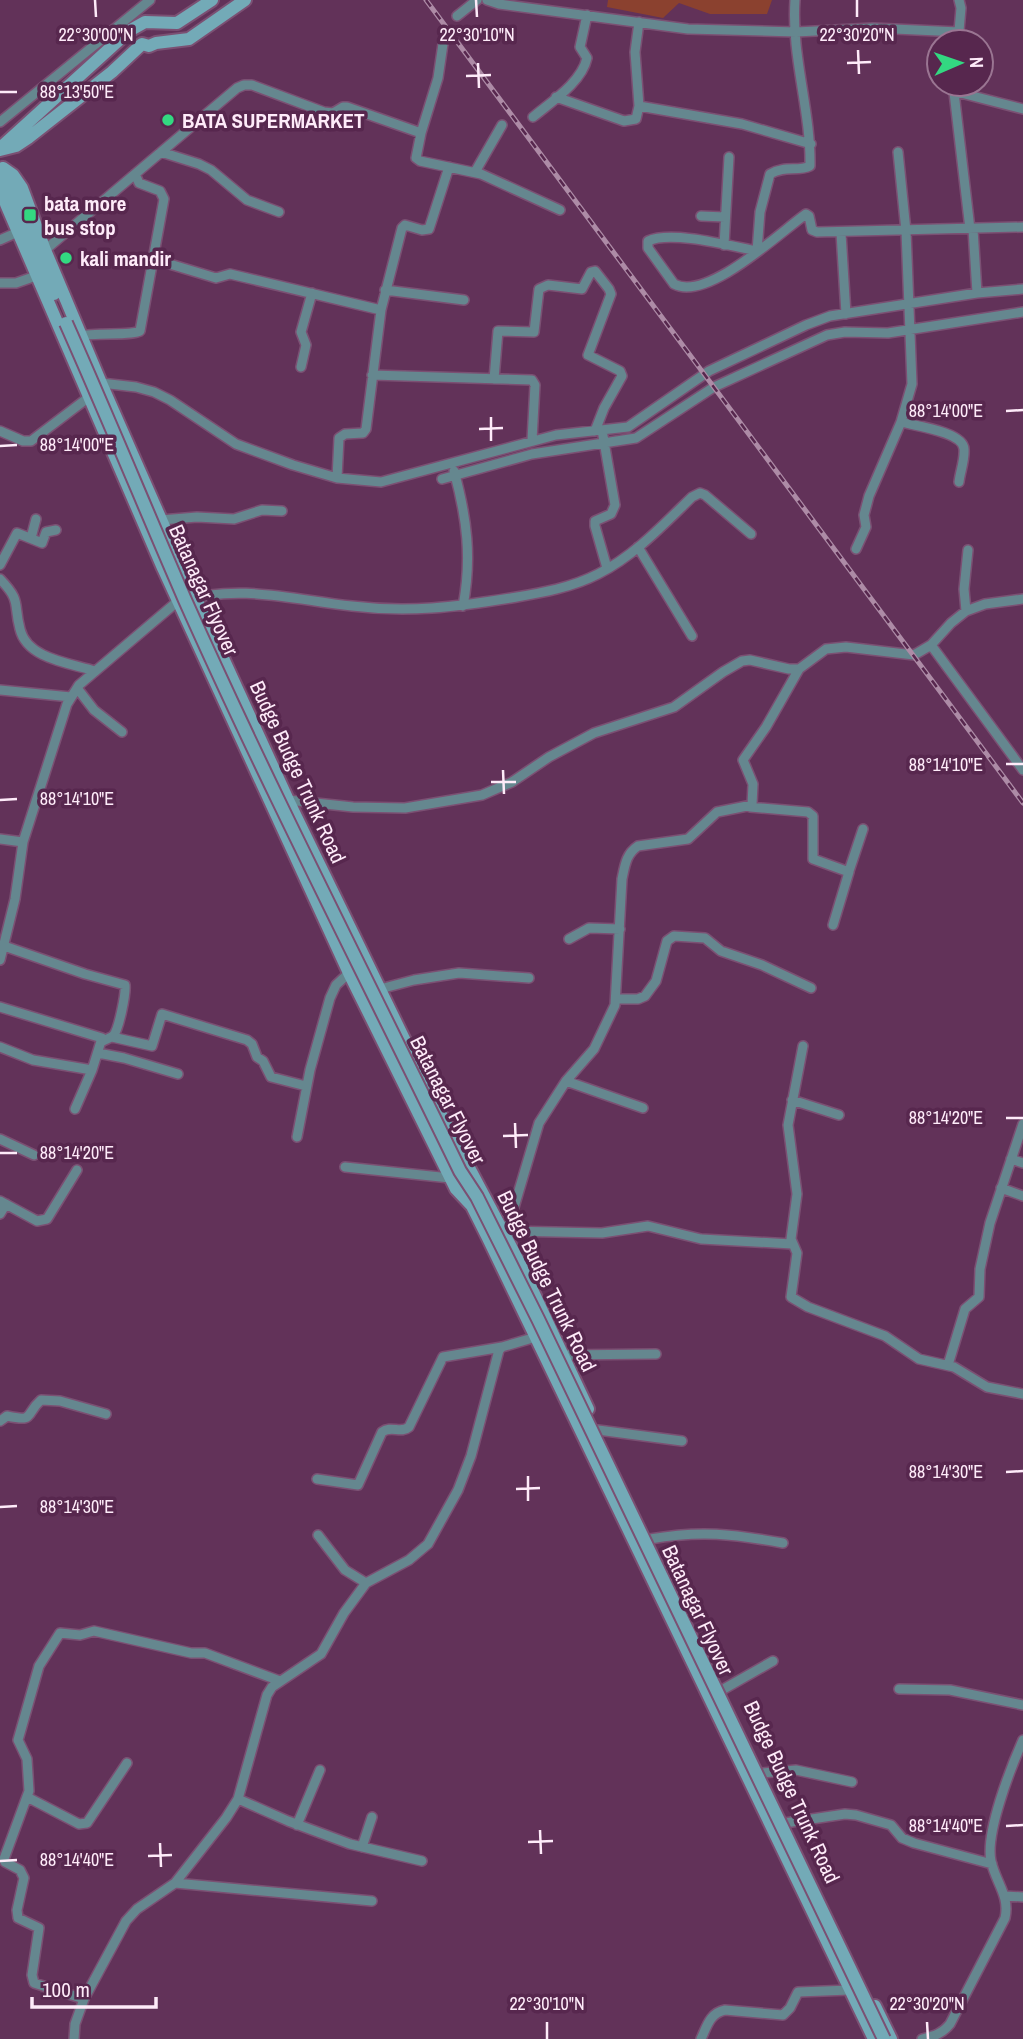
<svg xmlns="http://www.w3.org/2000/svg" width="1023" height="2039" font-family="'Archivo Narrow',sans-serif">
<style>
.green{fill:#8b412f}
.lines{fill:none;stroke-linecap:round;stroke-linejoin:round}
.street-casing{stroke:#7b5073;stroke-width:12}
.secondary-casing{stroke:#7b5073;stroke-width:16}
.street{stroke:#65878f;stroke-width:9}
.secondary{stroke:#73aab7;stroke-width:12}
.rail-casing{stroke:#ad8ba6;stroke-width:5}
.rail{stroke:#57274e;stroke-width:2.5;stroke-dasharray:8;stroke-linecap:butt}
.secondary-bridge-casing{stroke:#7b5073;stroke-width:16;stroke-linecap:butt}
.secondary-bridge{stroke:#73aab7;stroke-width:12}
.ticks{fill:none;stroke:#feebf9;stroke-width:2.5}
.poi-dot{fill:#33d881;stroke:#57274e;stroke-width:2.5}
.labels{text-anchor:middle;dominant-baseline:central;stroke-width:7;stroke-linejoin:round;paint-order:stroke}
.poi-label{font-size:21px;font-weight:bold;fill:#feebf9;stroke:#57274e;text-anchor:start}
.street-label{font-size:21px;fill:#feebf9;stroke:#57274e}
.ticks-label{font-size:18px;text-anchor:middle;fill:#feebf9;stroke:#57274e;stroke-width:7;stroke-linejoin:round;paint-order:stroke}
</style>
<rect width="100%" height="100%" fill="#623259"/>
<path class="green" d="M608 0H772L767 14H710L679 3 663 18 607 7Z"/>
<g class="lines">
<g class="street-casing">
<path id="street" d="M487 0 499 4 688 29 796 32 873 28 959 32
M795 0C791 56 811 110 810 166 798 172 785 165 770 174L760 212 757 251C731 246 671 230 648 241V248L674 284C707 302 779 233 806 214L809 216 812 230 817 232 1023 227
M457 16 477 0
M444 37 438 78 421 133 416 158 420 161 481 174 560 210
M958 42 961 8 959 0
M953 84 970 229
M953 91 1023 109
M556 97 624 121 636 119 639 106 635 52 639 22
M639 106 742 124 811 144
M533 117C551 102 582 82 587 58L580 47 587 15
M0 122 150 0
M161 152 199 164 211 170 247 200 279 212
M475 172 502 125
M701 216 725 217
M973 229 977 293
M841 233 846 314
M0 240 18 232
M724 245 729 157
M45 250 237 88 244 85H252L324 112 333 113 343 107H347L421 133
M153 259 216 278 230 274 381 310
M0 283H16L36 276
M385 290 464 300
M80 336C96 332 131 336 140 331L164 199 160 191 139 183 135 174
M301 367 306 345 301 332 312 293
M372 375 532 380 535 385 532 440
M494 379 498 331 534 332 539 289 548 285 582 289 591 272 595 271 609 289 611 294 588 355 620 371 622 376 604 408 595 431
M101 383 136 387 154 392 170 400 236 444 293 465 337 478 381 482 556 435 628 427 709 371 806 325 830 316 977 293 1023 289
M901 422C916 426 963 432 964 449 965 460 960 472 959 482
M602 430 615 505 611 514 595 521V526L607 568
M0 431 23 441H31L89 397
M454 471C467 518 472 558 463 606
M337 478 339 438 345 434 363 433 366 429 381 310 402 228 405 225 422 230 429 229 449 167
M442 479 532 454 636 438 714 387 827 335 845 332 888 333 1023 312
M161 520 197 517 234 519 262 510 282 511
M31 538 36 519
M638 547 692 636
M856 549 866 527 864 515 869 496 901 422 912 384 906 231 898 152
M0 565 17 533 42 543 46 532 56 530
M0 579C22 602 13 603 20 629 27 659 70 663 95 671
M966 611 964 589 968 550
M931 645 1023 770
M77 688 94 710 122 732
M0 690 71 697
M288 800 353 807 405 808 482 795 512 782 549 757 594 733 674 707 723 672 742 661 750 660 789 669H799L826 649 846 647 914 655 931 645 951 623 966 611 985 604 1023 599
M750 807 808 812 813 816V859L849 872 833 925
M0 839 23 842
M849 871 863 829
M569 939 589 928 620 929
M4 946 85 974 125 985C126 993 119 1030 113 1036 112 1037 105 1040 103 1041
M0 960 15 899 23 842 67 704 79 685 178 601C243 584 289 599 352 606 408 613 456 607 511 598 540 593 571 588 598 574 634 556 663 525 692 497L700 493 705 495 751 534
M380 989 414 980 459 973 529 978
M617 999H638L645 996 656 981 667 941 674 936 705 938 721 951 762 965 811 988
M0 1007 102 1038 92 1070 75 1109
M112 1037 152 1046 162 1014 247 1040 252 1044 257 1057 263 1061 271 1077 306 1086
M803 1046 788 1125 797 1194 791 1239 797 1253 791 1297 808 1307 885 1336 919 1359 954 1367 987 1387 1023 1394
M0 1047 33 1060 92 1070
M98 1053 124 1058 178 1074
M566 1081 643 1108
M792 1100 839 1115
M297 1137 310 1070 330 998 336 985 349 973
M0 1139 34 1155
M1011 1159 1023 1163
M345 1167 450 1178
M1001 1188 1023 1196
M0 1201 37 1221 47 1219 77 1170
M0 1214 6 1204
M502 1231 602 1233 648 1226 701 1239 792 1244
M507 1231 539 1123 566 1081 594 1049 615 1005 622 879C625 865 626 854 638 846L688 839 717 812 752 805 753 784 743 760 766 727 799 669
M562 1355 656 1354
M948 1365 965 1309 979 1297 980 1269 990 1223 1023 1124
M0 1421 7 1416C36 1422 24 1415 41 1400L60 1401 106 1414
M598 1430 682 1441
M317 1479 358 1485 382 1432C391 1425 401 1434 409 1427L443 1357 502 1347
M318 1535 345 1570 366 1583
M650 1539C701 1530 732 1534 783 1543
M899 1689 950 1690 1023 1705
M722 1690 773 1661
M761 1773 796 1770 852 1782
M27 1797 79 1824 87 1823 127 1763
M238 1799 288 1821 350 1844 422 1861
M785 1823 845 1814 856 1815 891 1825 902 1838 914 1843 992 1864
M297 1825 320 1770
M362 1847 372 1817
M175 1883 372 1901
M1005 1896 1023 1897
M84 1999 34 1983 32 1975 39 1928 18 1918 17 1910 24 1878 20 1870 5 1862 4 1859 29 1791 27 1759 18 1740 39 1666 60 1633 80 1635 94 1631 191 1653H205L280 1681
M74 2039 75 2024 84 1999 126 1921 137 1909 175 1883 226 1818 238 1799 267 1695 272 1687 321 1654 344 1613 366 1583 409 1560 428 1544 458 1490 471 1456 499 1350 502 1347 536 1337
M701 2039C707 2026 710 2013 725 2010L783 2015 790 2008 798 1992 850 1990
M922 2039C934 2036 942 2034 950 2024L1005 1918C1010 1896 996 1883 991 1861 985 1833 1011 1767 1023 1740"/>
</g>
<g class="secondary-casing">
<path id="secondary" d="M0 148 129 31 145 22 177 23 212 0
M0 150 16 146 28 138 112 72 142 44 149 46 156 43 189 39 245 0
M3 168 13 175 22 188 45 250 101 383 195 597 288 800 440 1113 520 1264 588 1409
M3 168 1 188 6 204 163 568 349 973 456 1189 472 1206 488 1238 874 2039
M5 175 54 294
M875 2006 891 2039"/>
</g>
<use href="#street" class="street"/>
<use href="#secondary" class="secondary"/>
<g class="rail-casing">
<path id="rail" d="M426 0 1023 803"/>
</g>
<use href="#rail" class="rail"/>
<g class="secondary-bridge-casing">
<path id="secondary-bridge" d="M66 323C107 415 145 508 185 600 271 793 368 981 460 1171L477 1197 538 1319 884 2039"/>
</g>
<use href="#secondary-bridge" class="secondary-bridge"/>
</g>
<path class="ticks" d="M95 0 96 17M476 0 477 17M857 0V17M858 50 859 74M478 63 479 88M847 63 871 62M466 76 491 75M0 92H17M1006 411 1023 410M491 417V441M479 429 503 428M0 446 17 445M1006 764H1023M503 770 504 794M491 782H516M0 800 17 799M1006 1118H1023M515 1123 516 1148M503 1136 528 1135M0 1153H17M1006 1472 1023 1471M528 1476V1501M516 1489 540 1488M0 1507 17 1506M1006 1826 1023 1825M540 1830 541 1854M528 1842 553 1841M160 1843 161 1867M148 1856 172 1855M0 1861 17 1860M547 2022V2039M927 2022 928 2039"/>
<g class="poi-dot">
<circle cx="168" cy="120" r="7"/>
<rect x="23" y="208" width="14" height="14" rx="3.5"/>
<circle cx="66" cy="258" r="7"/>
</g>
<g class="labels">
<g class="poi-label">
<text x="182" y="120">BATA SUPERMARKET</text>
<text x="44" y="203">bata more<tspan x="44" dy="24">bus stop</tspan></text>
<text x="80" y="258">kali mandir</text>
</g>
<g class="street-label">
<text transform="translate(204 590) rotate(66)">Batanagar Flyover</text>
<text transform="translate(298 772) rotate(65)">Budge Budge Trunk Road</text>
<text transform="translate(448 1100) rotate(63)">Batanagar Flyover</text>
<text transform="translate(547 1281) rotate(64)">Budge Budge Trunk Road</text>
<text transform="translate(698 1610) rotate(65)">Batanagar Flyover</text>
<text transform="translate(792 1792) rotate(65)">Budge Budge Trunk Road</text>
</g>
</g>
<g class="ticks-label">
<text x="96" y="41">22°30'00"N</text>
<text x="477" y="41">22°30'10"N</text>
<text x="857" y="41">22°30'20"N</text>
<text x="77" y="98">88°13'50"E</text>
<text x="946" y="417">88°14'00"E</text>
<text x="77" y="451">88°14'00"E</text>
<text x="946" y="771">88°14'10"E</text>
<text x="77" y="805">88°14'10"E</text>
<text x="946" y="1124">88°14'20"E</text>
<text x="77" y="1159">88°14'20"E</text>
<text x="946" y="1478">88°14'30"E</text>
<text x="77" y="1513">88°14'30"E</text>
<text x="946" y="1832">88°14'40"E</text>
<text x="77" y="1866">88°14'40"E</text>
<text x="547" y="2010">22°30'10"N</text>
<text x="927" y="2010">22°30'20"N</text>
</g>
<g transform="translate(960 63) rotate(88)"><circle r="33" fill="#57274e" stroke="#9a7592" stroke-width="2"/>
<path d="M0-5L12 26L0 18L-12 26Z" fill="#33d881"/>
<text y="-10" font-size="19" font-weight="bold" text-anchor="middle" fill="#feebf9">N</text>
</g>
<path d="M32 1997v10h124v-10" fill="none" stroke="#feebf9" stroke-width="3.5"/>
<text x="42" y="1997" font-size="21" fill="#feebf9" stroke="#57274e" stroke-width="5" paint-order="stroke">100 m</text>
</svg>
